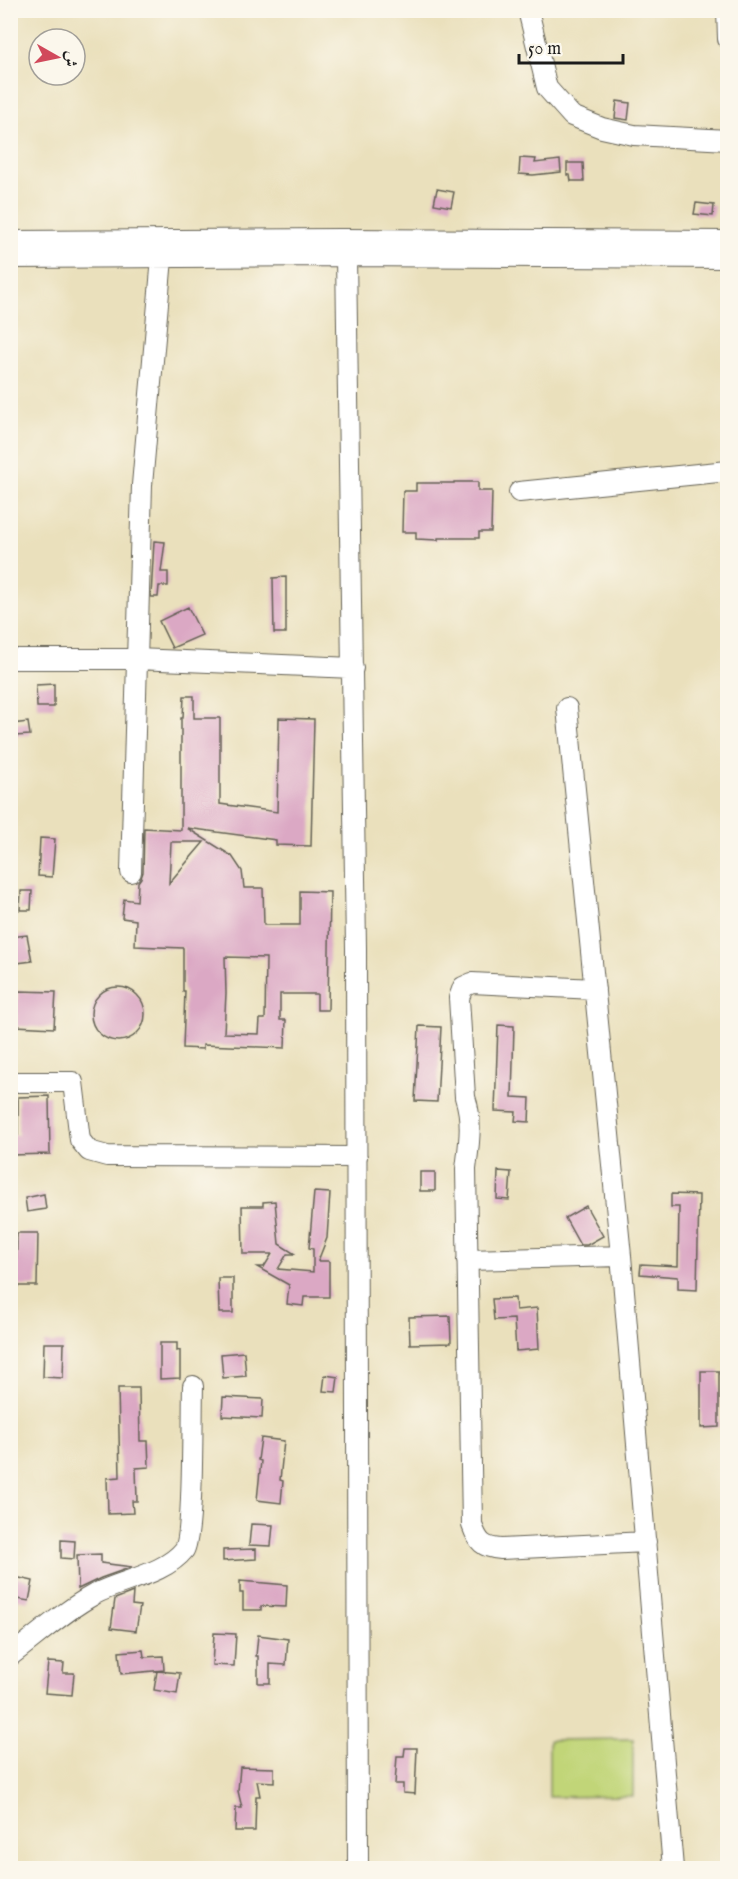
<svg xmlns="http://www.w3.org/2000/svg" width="738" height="1879" font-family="'IM FELL English',Amiri,serif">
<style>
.green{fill:#c1d578;stroke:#6e784a;stroke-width:1.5}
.building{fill:#dba8c4;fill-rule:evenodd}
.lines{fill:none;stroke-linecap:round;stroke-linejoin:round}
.minor-casing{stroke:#646154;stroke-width:22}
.minor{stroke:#fff;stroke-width:20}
</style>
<rect width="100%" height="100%" fill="#fbf7ec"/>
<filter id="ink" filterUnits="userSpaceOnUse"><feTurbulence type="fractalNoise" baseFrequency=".0167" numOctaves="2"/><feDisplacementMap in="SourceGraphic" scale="12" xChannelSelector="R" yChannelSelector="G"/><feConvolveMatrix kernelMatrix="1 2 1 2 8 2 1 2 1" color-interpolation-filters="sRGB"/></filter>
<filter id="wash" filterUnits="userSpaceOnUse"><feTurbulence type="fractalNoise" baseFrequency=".008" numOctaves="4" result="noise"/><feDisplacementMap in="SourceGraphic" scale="24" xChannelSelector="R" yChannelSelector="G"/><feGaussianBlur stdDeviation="1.35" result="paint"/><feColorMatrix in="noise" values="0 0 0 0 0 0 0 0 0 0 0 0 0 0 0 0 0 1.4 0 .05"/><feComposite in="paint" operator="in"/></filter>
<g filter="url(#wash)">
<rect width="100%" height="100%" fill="#eae0bc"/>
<path class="green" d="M633 1739V1796L549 1797V1740Z"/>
<g id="blocks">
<path class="building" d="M617 101 630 103 628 120 615 118Z
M520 158 536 159 535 163 560 160 561 172 533 175 519 174Z
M567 163H583L584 181H571L570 175H567Z
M437 189 454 192 451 207 434 204Z
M696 203 714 205 713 216 694 214Z
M454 482H478V491H492L491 532H479V538H438V540L416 539V532H402L403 491H416V483H454Z
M154 541 165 542 161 572H168V586H159L158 597H151Z
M286 577V633H274L273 578Z
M188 607 202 635 172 648 159 621Z
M54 684V707H37L36 685Z
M184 696H194V718H220V804L277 812 279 718 314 719 311 846 276 845V840L187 828 232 856 242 871 244 888H263L264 925H300V891L330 892 328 1010H317V994H280V1020H286L285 1048 203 1045V1049L183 1048 185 991H183V948L135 946 136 920 122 918 124 899 137 901 138 882 141 878 143 872 144 828 181 830V718H183ZM171 842H204L169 883ZM225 957 266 958 265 1019H260L259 1034 224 1033 226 993Z
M28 722 30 735 14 736 12 724Z
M40 838 55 839 52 877 38 876Z
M21 891H32L31 910H20Z
M27 935 32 961 10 964V937Z
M91 1014a27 27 0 1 1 54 0a27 27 0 1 1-54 0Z
M18 991 56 992 54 1028 16 1026Z
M498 1025 514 1026 512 1097 530 1098 529 1122 515 1121 516 1112 495 1111Z
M419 1026 441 1027 437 1102 415 1101Z
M49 1096 50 1154 10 1155V1135H18V1097Z
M498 1171 511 1172 509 1200 497 1199Z
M420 1172H435V1191H420Z
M314 1192 330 1193 327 1238 318 1261H329V1297H304L303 1306 287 1304 289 1285 257 1267H264L272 1254H243L242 1206H263V1202L275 1201 279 1244 295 1254H287L278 1269 313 1272V1249L309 1248Z
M44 1194 46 1209 27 1212 25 1198Z
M671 1194 699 1195 697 1290 678 1289V1277L640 1274 641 1264 678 1266 679 1207H671Z
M586 1206 603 1236 587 1245H580L565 1218Z
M17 1233H38L37 1286H16Z
M218 1278H233V1313H219Z
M515 1298 516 1310 537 1308 539 1349 516 1351 514 1319 494 1320 492 1299Z
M450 1316 451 1343 410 1344 409 1317Z
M44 1343H64L63 1378 43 1377Z
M160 1343H177V1351L180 1350V1378L160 1379Z
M244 1352 246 1376 223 1378 221 1354Z
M701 1371H719V1427L701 1428Z
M325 1375 338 1377 336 1392 323 1391Z
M118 1388H139L140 1441H148L149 1467 136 1468 137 1501H132L133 1513 108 1514 107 1478 120 1477Z
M223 1397 263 1399 262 1418 222 1416Z
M261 1438 284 1441 280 1480 283 1481 281 1503 257 1500 261 1461 258 1460Z
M251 1524 273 1525 271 1546 249 1545Z
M61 1540 75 1541 74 1559 61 1558Z
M256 1549V1559L223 1561V1550Z
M101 1554V1563L132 1567 101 1578 78 1589 77 1555Z
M15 1577 33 1581 29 1601 11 1598Z
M240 1581 287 1585 286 1607 261 1606V1610H243V1593H240Z
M133 1592 132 1605 140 1606 136 1631 111 1628 115 1599Z
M214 1633 236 1634 234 1666 212 1665Z
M258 1635 288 1639 286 1665 270 1664V1683H258V1656H256Z
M143 1650 144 1657 163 1656 164 1670 121 1674 119 1652Z
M48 1662 64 1663 63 1673H74L72 1695 45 1693Z
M157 1671 180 1673 177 1694 154 1690Z
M405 1748H417L415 1794 403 1793V1784H395L397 1756H404Z
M240 1767 274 1768V1782L257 1781 260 1796H256L255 1831H235L236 1808H242L238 1791Z"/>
</g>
</g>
<g filter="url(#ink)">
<use href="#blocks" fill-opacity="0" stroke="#646154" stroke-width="1.5"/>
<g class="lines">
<g class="minor-casing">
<path id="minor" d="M528 10 547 88 572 116 602 128 634 135 728 140
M727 10 728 39
M10 241 342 239 728 241
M346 256 356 948 358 1868
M10 258 346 256 728 258
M519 492 728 471
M10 659H136L353 668
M567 708 621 1256 673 1868
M131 872 142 485 162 258
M595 989 472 983 463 987 459 998 465 1097C473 1121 469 1144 466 1169L472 1525C478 1542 483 1548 501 1549L646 1542
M10 1082H73L80 1140 89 1151 107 1156 357 1157
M467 1260 621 1256
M10 1656C38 1635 64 1611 95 1594 122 1580 165 1574 184 1550 194 1536 192 1411 193 1386"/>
</g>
<use href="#minor" class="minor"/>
</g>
</g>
<rect width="738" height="1879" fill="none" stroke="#fbf7ec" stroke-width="36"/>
<g transform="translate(57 57) rotate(99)"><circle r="28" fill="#fbf7ec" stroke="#a29f99" stroke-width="1.5"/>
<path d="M0-4.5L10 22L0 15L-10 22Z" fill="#d1495b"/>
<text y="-9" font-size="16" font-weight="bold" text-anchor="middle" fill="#1c1c1c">ش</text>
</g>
<path d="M519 54v9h104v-9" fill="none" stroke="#1c1c1c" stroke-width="3"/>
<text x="528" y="54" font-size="18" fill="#1c1c1c" stroke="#fbf7ec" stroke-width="4.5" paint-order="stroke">50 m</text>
</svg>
